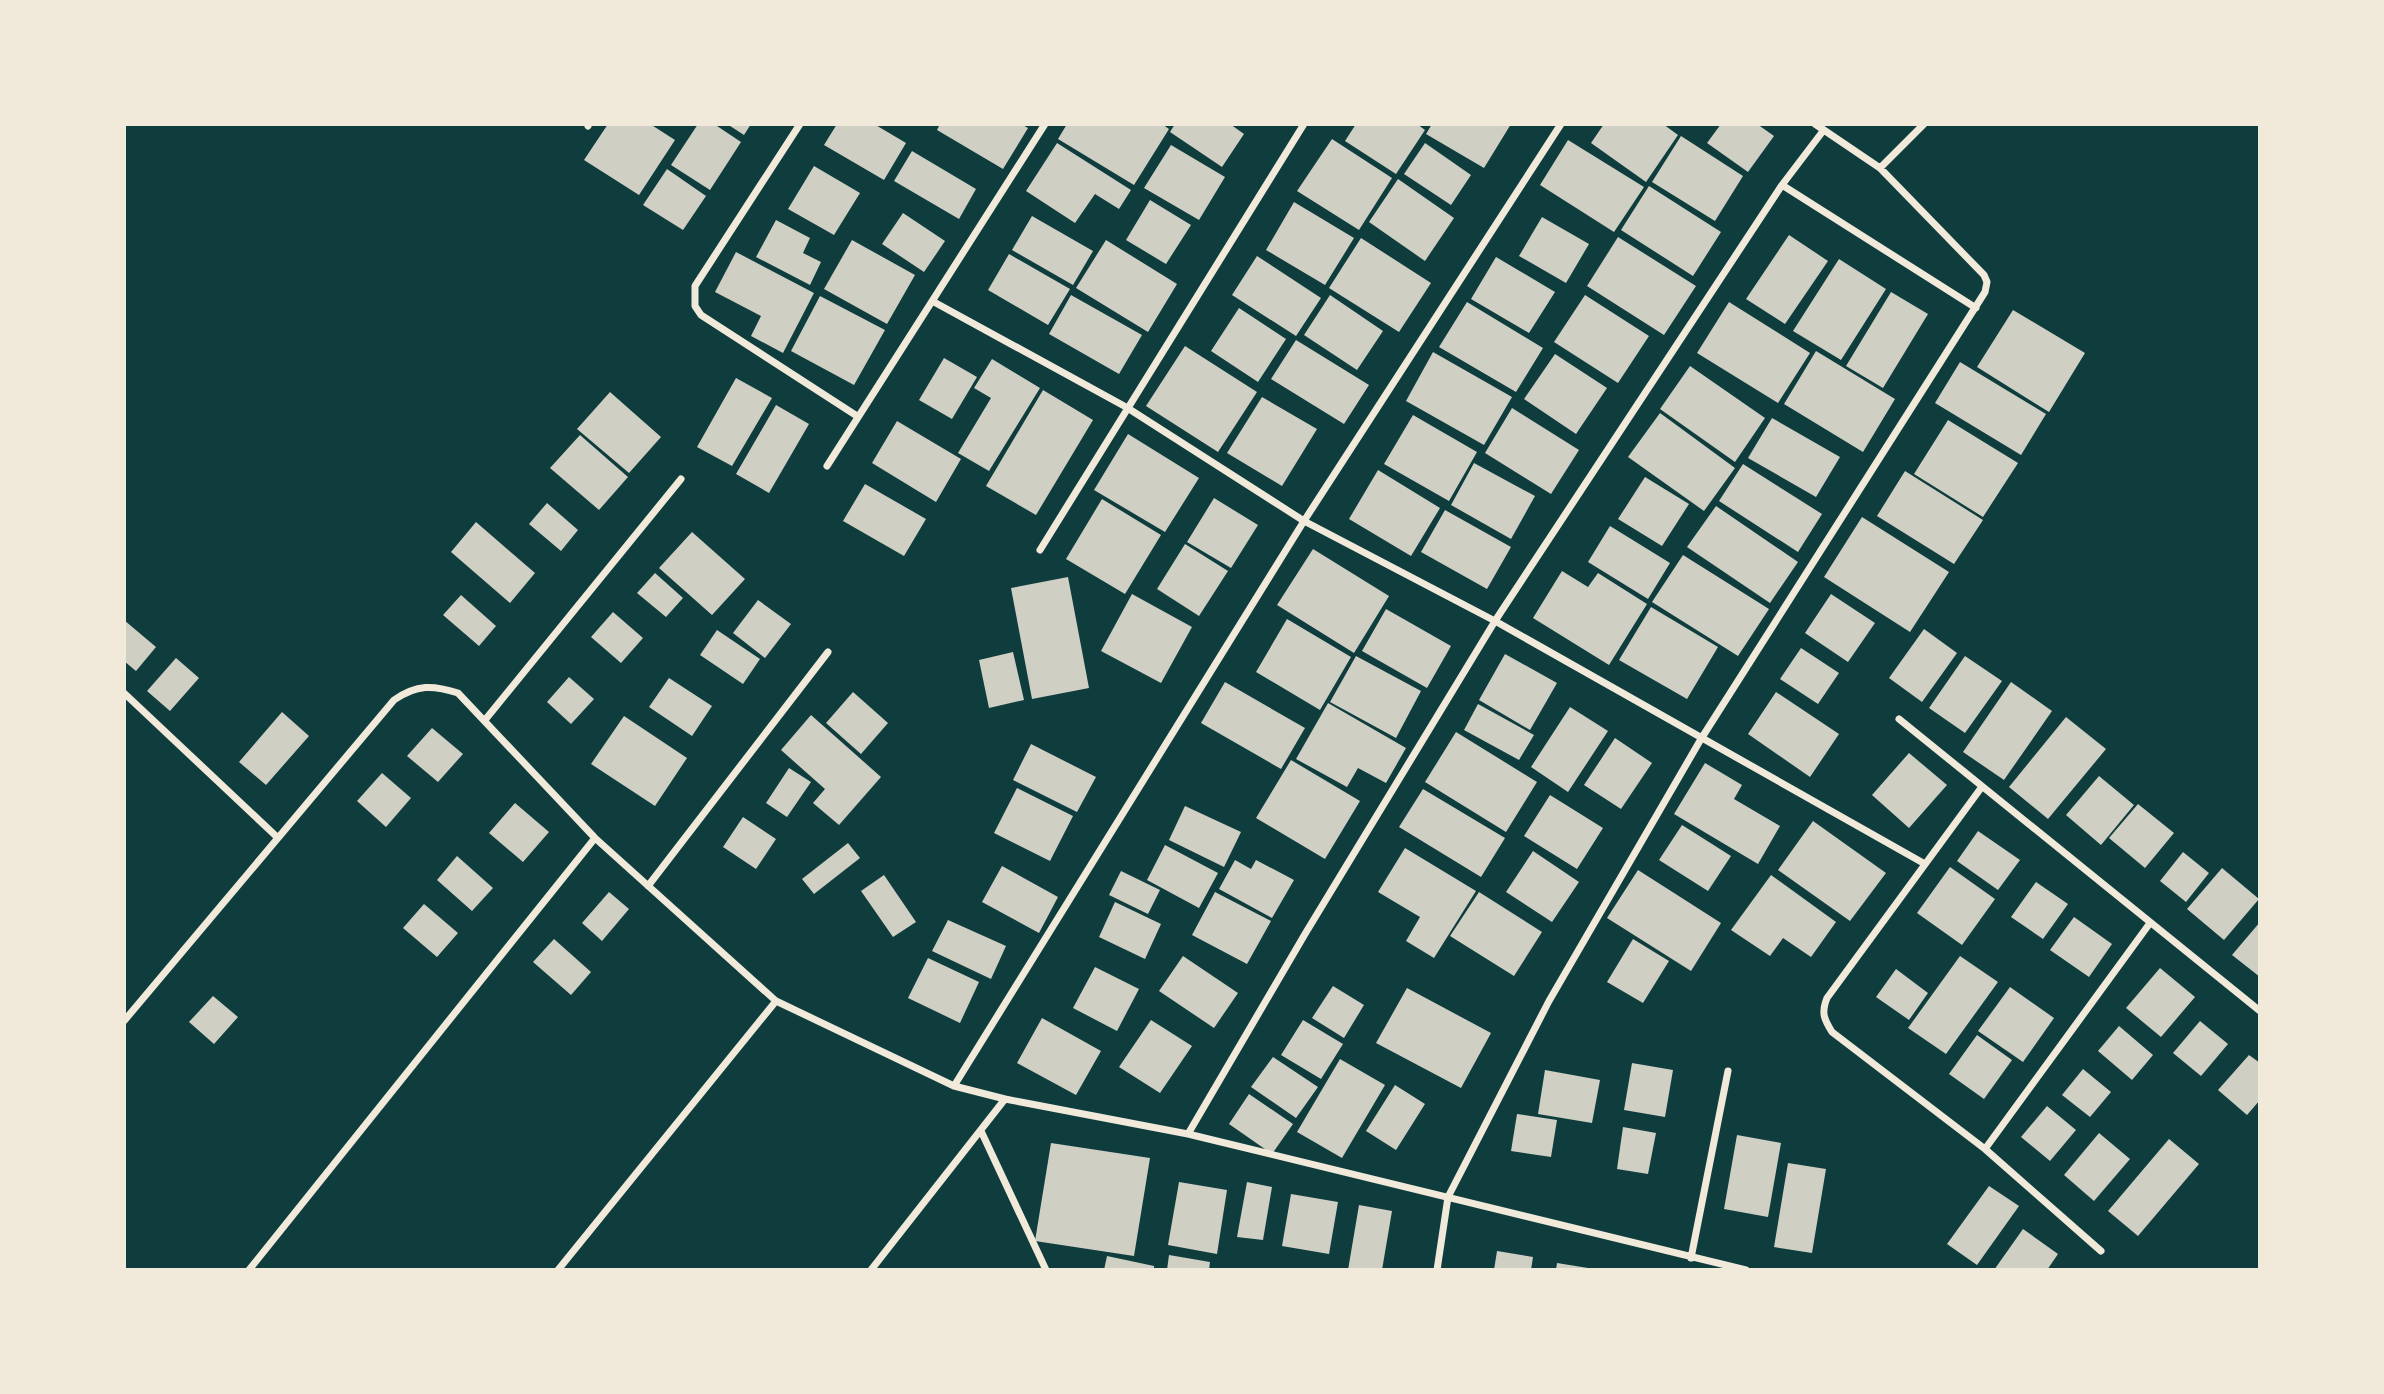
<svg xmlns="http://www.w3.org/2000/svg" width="2384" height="1394" font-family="Manrope,sans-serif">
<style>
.building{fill:#cfcfc3}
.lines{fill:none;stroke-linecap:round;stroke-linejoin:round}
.minor{stroke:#f1e9da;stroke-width:7}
</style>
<rect width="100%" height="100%" fill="#0f3d3e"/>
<path class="building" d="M608 124H650L675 140 639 195 584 160Z
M698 124H714L741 142 710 190 671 165Z
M727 124H751L744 135Z
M837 124H874L906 143 884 180 824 145Z
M940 124H1021L1028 128 1003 169 937 130Z
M1067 124H1162L1169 129 1134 185 1058 139Z
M1175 124H1230L1244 134 1222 167 1170 132Z
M1356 124H1417L1425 130 1396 174 1345 141Z
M1432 124H1511L1484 168 1426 134Z
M1604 124H1663L1678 135 1646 182 1591 143Z
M1721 124H1757L1774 136 1748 172 1707 143Z
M1681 136 1743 176 1715 221 1652 182Z
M1332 139 1392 178 1359 230 1297 191Z
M1568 140 1644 187 1614 232 1540 185Z
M1057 143 1131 190 1119 209 1095 194 1075 223 1026 191Z
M1425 143 1471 175 1451 205 1404 174Z
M1171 145 1225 177 1199 220 1144 188Z
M912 151 976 189 959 219 894 181Z
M814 166 860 193 834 235 788 209Z
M667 169 706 196 683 230 643 205Z
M1398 179 1454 218 1425 261 1369 222Z
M1649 186 1721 232 1693 276 1621 230Z
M1150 200 1191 225 1166 264 1126 240Z
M1294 202 1354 238 1325 285 1266 250Z
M903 213 945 241 924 272 882 244Z
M1032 216 1093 251 1073 285 1012 250Z
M1542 217 1589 244 1566 283 1519 256Z
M776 220 810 238 803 253 821 262 810 285 756 257Z
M1789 235 1828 261 1785 324 1746 299Z
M1618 237 1696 286 1664 335 1587 286Z
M1361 238 1431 283 1399 332 1329 288Z
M852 240 915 275 887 324 824 289Z
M1106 240 1177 284 1148 332 1076 288Z
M736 252 814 293 783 353 751 336 761 316 715 292Z
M1009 254 1070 289 1048 325 988 290Z
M1257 256 1321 298 1296 336 1232 295Z
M1496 257 1555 292 1529 333 1471 299Z
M1839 259 1886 289 1841 360 1793 331Z
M1891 292 1928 314 1883 388 1846 366Z
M1071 295 1142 335 1119 374 1049 334Z
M1330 295 1383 331 1357 370 1304 335Z
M1585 295 1649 336 1618 383 1554 342Z
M820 296 885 330 854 385 791 351Z
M1467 302 1543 348 1516 392 1439 347Z
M1729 302 1810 353 1778 403 1697 353Z
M1239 308 1286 339 1258 382 1211 351Z
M2013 310 2085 353 2049 412 1977 367Z
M1296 340 1369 385 1344 424 1271 379Z
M1185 346 1257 392 1218 452 1146 406Z
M1816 351 1895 399 1863 452 1784 404Z
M1433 352 1512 397 1484 445 1406 401Z
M1555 354 1607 388 1576 434 1524 399Z
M944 358 977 377 952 419 919 400Z
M992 359 1040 388 989 471 958 453 991 398 974 388Z
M1960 362 2046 414 2021 455 1935 403Z
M1690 366 1765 418 1735 462 1660 409Z
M736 378 772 398 732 466 697 447Z
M1043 390 1093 420 1036 515 986 486Z
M610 392 661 437 629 473 577 429Z
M1262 397 1317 429 1282 486 1227 453Z
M776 405 809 424 769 493 736 474Z
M1512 408 1579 450 1551 494 1485 453Z
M1660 413 1735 468 1704 511 1628 457Z
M1413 415 1477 452 1449 501 1384 464Z
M1772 418 1840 457 1816 497 1748 458Z
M1948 420 2018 463 1983 517 1914 474Z
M897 421 961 459 936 502 872 463Z
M1128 434 1199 478 1165 532 1094 490Z
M580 435 628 477 599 510 550 468Z
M1474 463 1535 496 1511 539 1451 505Z
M1743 464 1822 514 1798 552 1719 501Z
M1378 470 1440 508 1411 556 1349 519Z
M1905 471 1983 520 1954 564 1877 516Z
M1645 477 1689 504 1662 546 1618 519Z
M865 484 926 519 904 556 843 521Z
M1214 498 1258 525 1231 568 1187 542Z
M1102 499 1161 535 1125 594 1066 559Z
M547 503 578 530 561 551 529 524Z
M1716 506 1798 562 1770 603 1687 547Z
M1445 510 1511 547 1487 589 1421 552Z
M1862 517 1949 572 1910 632 1824 577Z
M476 522 535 573 510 603 451 552Z
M1610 526 1670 563 1648 599 1588 562Z
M692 532 745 579 712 615 659 568Z
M1185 544 1228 571 1199 616 1157 589Z
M1313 549 1389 596 1354 653 1277 605Z
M1683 555 1769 609 1738 656 1652 602Z
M1562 571 1588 587 1598 573 1647 604 1609 665 1533 618Z
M655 573 683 598 666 617 637 593Z
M1068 577 1089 688 1032 699 1011 588Z
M1132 594 1192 627 1161 683 1101 651Z
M1831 594 1875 623 1848 662 1805 633Z
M461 595 496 626 479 646 443 615Z
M758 600 791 624 765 658 733 633Z
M1651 607 1718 647 1687 699 1619 660Z
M1386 609 1451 646 1427 688 1362 651Z
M613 612 643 638 621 663 591 637Z
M1287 619 1351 657 1320 710 1256 672Z
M124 620 156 647 136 671 124 661Z
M1924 629 1957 653 1922 702 1889 678Z
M717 630 760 659 743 684 700 655Z
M1801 648 1839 673 1818 704 1780 679Z
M1013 652 1024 700 989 708 979 660Z
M1505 654 1557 683 1530 730 1479 700Z
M1356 656 1421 691 1396 738 1330 702Z
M1965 656 2002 681 1965 733 1929 708Z
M176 658 199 678 170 711 147 691Z
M569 677 594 699 571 724 547 702Z
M669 678 712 706 692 736 649 707Z
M1225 682 1305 728 1281 769 1201 723Z
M2011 682 2052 711 2004 780 1963 752Z
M853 692 888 723 861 754 826 723Z
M1776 692 1839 734 1810 777 1748 734Z
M1328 703 1406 748 1386 783 1358 768 1347 787 1296 759Z
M1478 704 1534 735 1519 760 1464 730Z
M1570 707 1608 731 1568 792 1531 767Z
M282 712 309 736 266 785 239 762Z
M811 715 881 777 839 825 813 803 825 789 781 750Z
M624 716 687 758 655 806 591 764Z
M2066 717 2106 749 2048 819 2009 787Z
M432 728 463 754 438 782 407 756Z
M1456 732 1537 782 1506 832 1425 782Z
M1615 738 1652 763 1621 809 1584 785Z
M1031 744 1096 777 1077 812 1013 780Z
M1909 753 1947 785 1909 828 1872 795Z
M1291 760 1360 801 1325 859 1256 818Z
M1705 763 1742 785 1734 799 1780 826 1758 864 1674 814Z
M789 768 811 782 787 817 766 803Z
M382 773 411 798 386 827 357 801Z
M2099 776 2134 805 2101 845 2066 815Z
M1017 788 1073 816 1050 861 994 833Z
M1423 789 1505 838 1481 877 1399 827Z
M1550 795 1603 828 1577 869 1524 836Z
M515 803 549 832 523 862 489 833Z
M2138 804 2174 833 2145 868 2109 838Z
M1185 806 1241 832 1224 867 1169 840Z
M743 817 776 839 756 869 723 847Z
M1813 821 1886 873 1850 921 1778 870Z
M1682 825 1731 856 1708 891 1659 860Z
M1978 831 2020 860 1998 890 1957 861Z
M848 843 860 858 814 894 802 879Z
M1165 845 1218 873 1199 908 1147 880Z
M1405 848 1476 891 1434 958 1406 941 1420 917 1378 892Z
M1533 851 1579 882 1552 922 1506 892Z
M2183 852 2209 873 2186 902 2160 881Z
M457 856 493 888 472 911 437 880Z
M1235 860 1251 869 1256 860 1294 880 1272 918 1219 889Z
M1002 866 1058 897 1039 933 982 902Z
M1950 867 1995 899 1962 945 1917 913Z
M2222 868 2259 899 2224 940 2187 909Z
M1638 870 1721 923 1691 971 1607 918Z
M1121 871 1160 890 1148 914 1109 895Z
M884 875 916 922 893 937 861 891Z
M1771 875 1836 922 1811 957 1783 938 1770 956 1731 930Z
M2036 882 2068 904 2043 939 2011 917Z
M609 892 629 909 602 941 582 923Z
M1215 892 1271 921 1247 964 1192 935Z
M1479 892 1542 932 1514 976 1450 936Z
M1115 902 1161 924 1145 959 1099 937Z
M424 904 458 933 437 957 403 928Z
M2074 917 2112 944 2089 977 2050 950Z
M948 920 1006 946 991 979 932 951Z
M2260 922V977L2232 955Z
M554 939 591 972 571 995 533 962Z
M1633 939 1669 961 1643 1003 1607 982Z
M1183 956 1238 993 1214 1028 1159 991Z
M1960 956 1998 982 1946 1054 1908 1028Z
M928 958 979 982 960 1023 908 998Z
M1095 967 1139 989 1117 1031 1073 1008Z
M2160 968 2195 997 2161 1037 2126 1008Z
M1896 969 1928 993 1909 1020 1876 997Z
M1333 986 1364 1005 1344 1038 1312 1018Z
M2010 987 2054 1018 2023 1062 1978 1031Z
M1407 988 1491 1033 1461 1088 1376 1043Z
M213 996 238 1017 214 1044 189 1022Z
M1042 1018 1101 1051 1076 1095 1017 1063Z
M1151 1020 1192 1046 1160 1093 1119 1067Z
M1303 1020 1343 1044 1321 1079 1281 1055Z
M2200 1021 2228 1044 2201 1076 2173 1053Z
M2119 1026 2153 1055 2132 1080 2098 1051Z
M1977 1035 2012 1060 1984 1099 1949 1074Z
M2249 1055 2260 1063V1100L2247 1115 2218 1090Z
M1273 1057 1318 1087 1296 1118 1251 1087Z
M1340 1059 1385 1085 1342 1158 1297 1132Z
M1632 1063 1673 1070 1665 1117 1624 1110Z
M2083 1069 2111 1092 2090 1117 2062 1095Z
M1545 1070 1600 1080 1592 1123 1538 1114Z
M1395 1085 1425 1104 1396 1150 1366 1131Z
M1249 1094 1293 1124 1272 1154 1229 1124Z
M2047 1106 2076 1130 2050 1161 2021 1137Z
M1517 1114 1557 1120 1551 1157 1511 1151Z
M1623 1127 1656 1133 1648 1174 1617 1169Z
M2099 1133 2130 1159 2094 1201 2064 1175Z
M1737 1135 1781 1143 1768 1217 1724 1209Z
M2169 1139 2199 1164 2138 1236 2108 1211Z
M1051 1143 1150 1158 1134 1256 1035 1241Z
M1788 1163 1826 1169 1812 1253 1774 1247Z
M1179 1182 1227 1190 1217 1254 1168 1245Z
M1247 1182 1272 1187 1263 1240 1237 1237Z
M1989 1186 2019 1206 1977 1265 1947 1244Z
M1291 1194 1338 1202 1329 1254 1282 1246Z
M1359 1205 1392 1211 1382 1270H1348Z
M2023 1229 2058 1254 2047 1270H1994Z
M1497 1251 1533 1257 1531 1270H1494Z
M1169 1255 1210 1262 1209 1270H1167Z
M1107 1256 1154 1266V1270H1104Z
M1557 1263 1588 1268 1587 1270H1556Z"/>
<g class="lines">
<path class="minor" d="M800 124 695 286V306L701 315 857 416
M588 126 589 124
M1880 168 1924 124
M1782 185 1976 308
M934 302 1126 407 1304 521 1495 621 1925 864
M827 466 1045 124
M1040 550 1304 124
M124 693 277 837
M1899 719 2260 1011
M485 720 681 479
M1981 788 1827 998C1821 1013 1824 1019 1832 1032L1985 1149 2101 1251
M648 886 828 652
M124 1021 394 700C417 684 433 685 458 693L595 838 776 1001 954 1086 1005 1099 1188 1134 1746 1270
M954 1086 1304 521 1561 124
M981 1131 1046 1270
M1188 1134 1305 934 1495 621 1782 185 1823 131
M1985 1149 2150 923
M1691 1258 1728 1071
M249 1270 595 838
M558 1270 776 1001
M871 1270 1005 1099
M1437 1270 1448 1197 1549 1001 1701 739 1985 292 1987 282 1984 275 1880 168 1815 124"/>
</g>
<rect width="2384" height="1394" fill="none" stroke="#f1e9da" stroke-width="252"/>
</svg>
